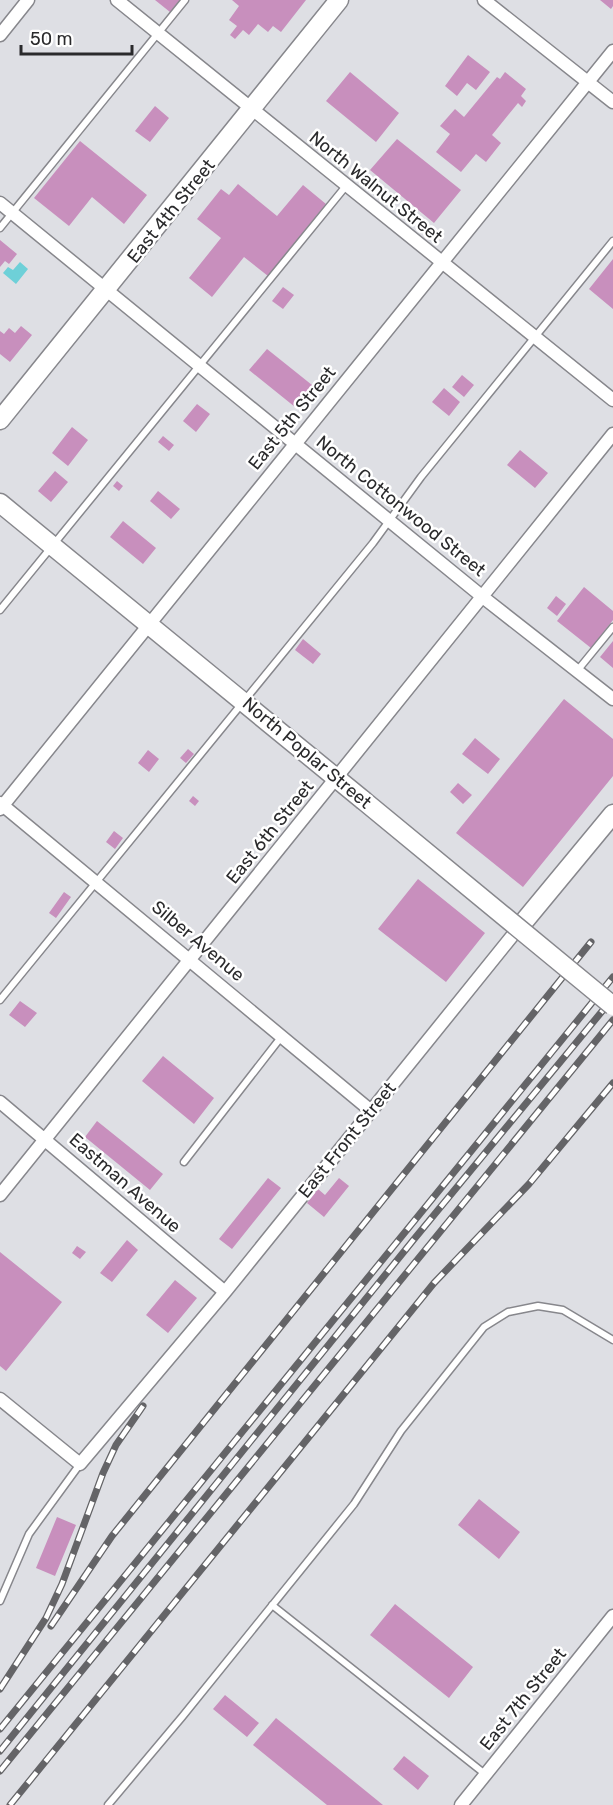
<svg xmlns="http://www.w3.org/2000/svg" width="613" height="1805" font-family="Rubik,sans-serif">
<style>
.water{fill:#6ed0d8}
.building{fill:#c88fbd}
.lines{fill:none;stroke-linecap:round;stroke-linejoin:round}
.lane-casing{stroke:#87878c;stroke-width:9}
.street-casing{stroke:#87878c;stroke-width:15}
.secondary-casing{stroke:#87878c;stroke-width:21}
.lane{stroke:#fff;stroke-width:6}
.street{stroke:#fff;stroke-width:12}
.secondary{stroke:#fff;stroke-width:18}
.rail-casing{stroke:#646467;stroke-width:7}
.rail{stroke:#fff;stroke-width:4.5;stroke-dasharray:14;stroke-linecap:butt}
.secondary-bridge-casing{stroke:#87878c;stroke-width:21;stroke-linecap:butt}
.secondary-bridge{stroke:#fff;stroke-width:18}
.labels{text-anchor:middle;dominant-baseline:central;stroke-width:5;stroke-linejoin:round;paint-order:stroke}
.street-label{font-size:18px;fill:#2a2a2c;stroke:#fff}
</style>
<rect width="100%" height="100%" fill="#dedfe4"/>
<path class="water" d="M20 262 28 269 16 284 3 273 8 267 13 270Z"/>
<path class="building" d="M155 0H180L170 12Z
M232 0H306L281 32 273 26 268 32 258 24 249 35 243 30 235 39 230 35 237 26 229 20 239 6Z
M600 0H613V6L611 9Z
M468 55 490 72 476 90 467 83 457 96 445 86Z
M350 72 399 113 376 142 326 101Z
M505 72 526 89 521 96 526 101 522 107 518 103 492 135 501 143 486 162 476 154 461 172 436 152 450 134 440 126 455 109 464 117 497 77 500 79Z
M155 106 169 118 150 142 135 131Z
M397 139 461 190 434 223 370 170Z
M80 141 147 195 124 224 92 197 69 226 34 198Z
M238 184 277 216 303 185 326 204 268 276 244 257 212 297 189 278 221 238 197 219 221 189 229 195Z
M0 240 17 254 9 264 5 261 0 267Z
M613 259V309L589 289Z
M283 287 294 295 283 309 272 301Z
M21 326 32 335 10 362 0 354V331L4 334 9 328 15 333Z
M267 349 312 385 295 407 249 370Z
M462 375 474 385 464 397 452 387Z
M444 388 460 402 449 416 432 402Z
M197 404 210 414 196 432 183 421Z
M72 427 88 440 68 466 52 453Z
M163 436 174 445 169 451 158 442Z
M520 450 548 473 535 488 507 465Z
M55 471 68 482 51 502 38 491Z
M117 481 123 486 119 491 113 486Z
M158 491 180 509 171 519 150 501Z
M123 521 156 548 143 564 110 537Z
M584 587 613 611V620L591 648 557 621Z
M556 596 566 604 557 616 547 608Z
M303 639 321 654 313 664 295 650Z
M613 641V668L600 657Z
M564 699 613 739V776L523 887 456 833Z
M475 738 500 759 488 774 462 754Z
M188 749 194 754 186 763 180 758Z
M148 750 159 759 149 772 138 763Z
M458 783 472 795 463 804 450 792Z
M193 796 199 801 195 806 189 801Z
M114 831 123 838 115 849 106 842Z
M418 879 485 933 446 982 378 929Z
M64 892 71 897 56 918 49 913Z
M20 1001 37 1013 25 1027 9 1015Z
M163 1056 214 1098 194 1124 142 1081Z
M97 1121 163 1174 150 1190 85 1137Z
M268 1178 281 1188 232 1249 219 1239Z
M339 1178 349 1186 324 1217 307 1203 318 1189 325 1195Z
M127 1240 138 1250 112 1282 100 1273Z
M77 1246 86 1252 80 1259 72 1253Z
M0 1252 62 1302 6 1371 0 1366Z
M175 1280 197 1298 168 1333 146 1315Z
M479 1499 520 1532 499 1559 458 1525Z
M57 1517 76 1525 55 1576 36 1568Z
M395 1604 473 1667 449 1698 370 1635Z
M225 1695 259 1723 247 1737 213 1709Z
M276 1718 383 1805H327L253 1745Z
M404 1756 429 1776 418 1790 393 1769Z"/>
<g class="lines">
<g class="lane-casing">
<path id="lane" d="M0 228 185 0
M0 610 346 186
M577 671 613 627
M0 1000 373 543 421 477 613 241
M184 1162 282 1036
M0 1601 29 1534 80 1464
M272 1605 485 1774
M108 1805 182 1717 354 1504 401 1431 484 1327 508 1312 538 1306 563 1310 613 1340"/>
</g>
<g class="street-casing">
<path id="street" d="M117 0 613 400
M484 0 613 102
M0 35 28 0
M0 203 484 598 613 699
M0 803 370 1110
M0 809 613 51
M0 1102 225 1292
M0 1195 613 434
M0 1399 80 1464 225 1292 517 930
M461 1805 613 1616"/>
</g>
<g class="secondary-casing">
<path id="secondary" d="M0 420 339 0
M0 503 363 800
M517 930 613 814"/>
</g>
<use href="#lane" class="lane"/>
<use href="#street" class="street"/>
<use href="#secondary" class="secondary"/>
<g class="rail-casing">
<path id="rail" d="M51 1626 112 1536 591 942
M0 1689 46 1618 62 1584 103 1473 116 1445 143 1406
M0 1729 613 977
M0 1751 415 1238 613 998
M0 1771 613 1020
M10 1805 434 1283 529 1184 613 1083"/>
</g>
<use href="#rail" class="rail"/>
<g class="secondary-bridge-casing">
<path id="secondary-bridge" d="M363 800 613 1006"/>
</g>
<use href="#secondary-bridge" class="secondary-bridge"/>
</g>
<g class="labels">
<g class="street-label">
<text transform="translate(376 187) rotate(39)">North Walnut Street</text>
<text transform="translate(171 211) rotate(-51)">East 4th Street</text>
<text transform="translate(292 418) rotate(-51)">East 5th Street</text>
<text transform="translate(401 506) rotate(39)">North Cottonwood Street</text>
<text transform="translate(307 753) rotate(40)">North Poplar Street</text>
<text transform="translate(270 832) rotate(-51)">East 6th Street</text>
<text transform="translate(198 941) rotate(40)">Silber Avenue</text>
<text transform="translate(347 1140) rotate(-51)">East Front Street</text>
<text transform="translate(125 1183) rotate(41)">Eastman Avenue</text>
<text transform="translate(523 1699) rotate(-51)">East 7th Street</text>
</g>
</g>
<path d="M21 45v9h111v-9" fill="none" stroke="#2a2a2c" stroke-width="3"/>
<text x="30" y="45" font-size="18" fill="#2a2a2c" stroke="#ffffff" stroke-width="4.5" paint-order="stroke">50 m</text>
</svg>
